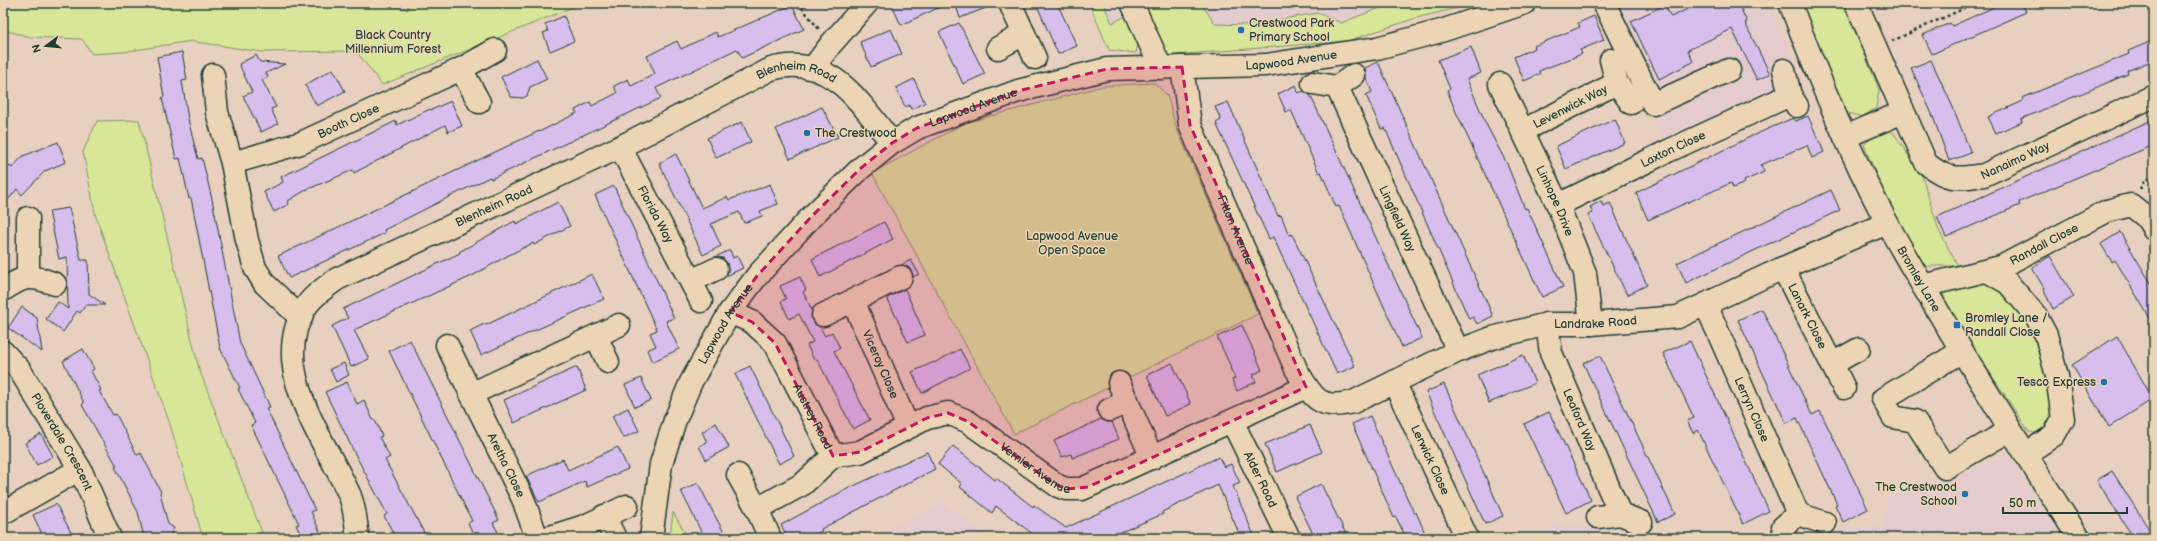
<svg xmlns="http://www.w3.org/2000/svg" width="2157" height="541" font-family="'Balsamiq Sans',sans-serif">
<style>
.built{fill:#e3cbce}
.green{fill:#d8e699;stroke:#7c9266}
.building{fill:#d7beed;stroke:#1f3d34}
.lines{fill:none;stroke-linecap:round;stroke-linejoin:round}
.minor-casing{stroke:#1f3d34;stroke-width:25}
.path{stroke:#1f3d34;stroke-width:2.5;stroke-dasharray:3 3;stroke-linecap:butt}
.minor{stroke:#ecd5b5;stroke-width:22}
.marked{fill:#c2185b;fill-opacity:0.2;stroke:#c2185b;stroke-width:3;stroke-dasharray:8 5;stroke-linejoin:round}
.poi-dot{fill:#1f6fb2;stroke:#ecd5b5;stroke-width:1.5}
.labels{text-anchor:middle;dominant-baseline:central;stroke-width:3;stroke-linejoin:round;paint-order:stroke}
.poi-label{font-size:12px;fill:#1f3d34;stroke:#ecd5b5;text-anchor:start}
.park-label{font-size:12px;fill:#284539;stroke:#ecd5b5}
.street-label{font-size:12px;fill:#1f3d34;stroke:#ecd5b5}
</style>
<rect width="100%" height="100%" fill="#e8d0c0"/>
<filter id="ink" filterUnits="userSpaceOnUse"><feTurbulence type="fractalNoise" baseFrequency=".025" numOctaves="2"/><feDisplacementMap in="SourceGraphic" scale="8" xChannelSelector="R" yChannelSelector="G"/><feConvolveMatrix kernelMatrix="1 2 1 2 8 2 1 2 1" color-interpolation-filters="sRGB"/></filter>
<g filter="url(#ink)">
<path class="built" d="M1089 3H1408L1347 41 1161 56 1109 50Z
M1598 3H1768L1793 59 1775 71 1778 87 1663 140Z
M2009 456 2062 538H1537L1556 525 1721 537 1832 531 1884 526 1887 499 1905 489Z
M943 502 991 538H871Z"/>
<path class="green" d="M3 3H381L408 10V3H583L382 85 356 51 262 52 191 41 123 52 92 54 82 39 31 37 3 30Z
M1089 3H1103L1112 23 1153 3H1201L1215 24 1247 25 1318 13 1341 23 1385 6 1384 3H1477L1416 18 1347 41 1161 56 1138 43 1136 53 1109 50Z
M1799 3H1843L1879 89 1876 108 1862 117 1845 112Z
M1154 83 1167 95 1176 127 1258 314 1014 434 872 173 965 123 1103 86Z
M139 120 199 369 264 538H203L170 424 96 217 83 152 97 121Z
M1878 132H1893L1922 176 1939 231 1958 266H1924L1888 203 1864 145Z
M1987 282 2019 305 2037 334 2053 422 2041 434 2029 432 1943 301 1945 289Z
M673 512 688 538H670Z"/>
<path class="building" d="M891 3H949L901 25Z
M955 3H996V4L960 18Z
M1036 3H1057L1077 46 1058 54Z
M1700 3H1738L1747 22 1745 23 1770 74 1757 80 1732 29 1688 50 1693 62 1659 79 1631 21 1665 5 1671 17Z
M1992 3H2022L2026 12 1932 54 1923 35 1950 23 1952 26 1994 7Z
M792 5 804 29 742 58 737 49 692 71 656 88 661 98 491 179 490 177 447 198 384 230 385 233 289 278 278 256 539 131V132L577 113 575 110 590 102 592 106 617 93 614 86 628 79 631 86 655 74 647 56 677 41 681 49 716 32 718 37Z
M564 16 574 41 550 51 543 33 548 31 545 24Z
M1594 16 1604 40 1580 50 1582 54 1539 71 1540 74 1524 81 1514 57 1535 48 1534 46 1580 27 1578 23Z
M959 23 985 74 963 84 939 32Z
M891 29 902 54 871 67 860 42Z
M2154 40V60L2127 71 2128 74 2021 119 2022 122 1996 133 1988 117 2023 101 2022 98 2129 54 2128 51Z
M1471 47 1481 73 1467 79 1486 124 1507 164 1525 209 1527 208 1563 287 1542 297 1456 112 1447 90 1450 89 1438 60Z
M182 52 187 80 182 81 188 119 198 159 202 158 212 199 240 343 270 407 266 408 315 510 311 512 323 538H302L296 525 299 524 251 425 255 423 238 389 240 388 220 348 191 198 189 199 180 158 176 159 162 98 164 97 157 57Z
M256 55 260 62 285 64 266 73 268 77 262 80 276 107 271 109 278 124 261 132 243 96 252 92 239 64Z
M537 59 547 79 530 87 527 96 523 98 511 97 501 77Z
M1931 60 1952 105 1971 153 1949 161 1932 114 1911 68Z
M1378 62 1493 316 1477 324 1473 317 1469 319 1385 128 1381 129 1366 95 1372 92 1366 78 1365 68Z
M333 69 345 91 317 106 305 85Z
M914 79 925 103 911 109 909 105 905 107 896 88Z
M1296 85 1298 93 1304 91 1310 95 1314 103 1422 338 1402 347 1339 206 1336 207 1321 172 1319 173 1291 110 1286 112 1278 94Z
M451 101 462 126 448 132 445 125 354 173 353 170 306 190 288 201 289 204 274 212 264 192 283 182 281 177 396 121 397 125 430 109 431 110Z
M1228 102 1278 216 1281 215 1289 235 1292 234 1355 366 1337 374 1273 237 1269 239 1216 123 1221 120 1215 107Z
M822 107 838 137 790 159 776 129Z
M1808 116 1824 152 1812 158 1807 145 1761 165 1764 172 1744 181 1745 183 1733 188 1731 183 1648 220 1636 193 1752 136 1793 118 1796 121Z
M1615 119 1625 143 1566 169 1556 146Z
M2154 119V145L2019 202 2020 205 1946 237 1937 217Z
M742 122 751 142 716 158 707 138Z
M58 142 66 162 45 171 22 195 17 189 3 206V159L12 168 23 156Z
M676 154 702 208 727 197 729 200 770 184 778 204 760 211 762 216 744 223 739 212 711 224 721 246 703 255 659 163Z
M614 186 674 318 666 321 679 349 652 362 647 350 656 346 650 333 657 330 595 195Z
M1831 190 1840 210 1686 283 1677 263Z
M1601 201 1603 206 1610 203 1647 285 1627 295 1588 215 1593 213 1590 207Z
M558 202 570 226 534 245 533 243 507 256 472 276 354 330 369 359 351 367 332 326 348 318 343 309 460 253 459 252 500 229 515 221 516 224Z
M69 208 81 260H88L89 294 105 305H86L80 313 77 311 63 332 46 319 58 302 68 309 67 257 59 259 49 211Z
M884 222 893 239 820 277 812 259Z
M2120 232 2154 288V325L2115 260 2112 262 2101 244Z
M730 250 733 258 737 256 743 268 726 276 728 270 727 263 723 258 715 257Z
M2050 256 2074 297 2053 309 2043 289 2044 288 2032 268Z
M911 260 919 274 913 277 908 267 901 265Z
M592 274 604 299 481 355 470 331 486 323V325Z
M800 277 806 290 803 292 812 310V321L820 327 825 336 832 332 840 348 834 351 870 420 853 429 817 359 814 360 807 345 813 342 799 314 789 319 781 301 786 299 780 286Z
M905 289 925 335 908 342 887 298Z
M22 307 37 318 42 352 8 328Z
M1762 309 1812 415 1820 411 1868 509 1843 522 1835 505 1837 504 1797 418 1786 423 1738 320Z
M1242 325 1262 370 1253 375 1256 382 1237 391 1232 380 1235 378 1230 368 1231 367 1217 337Z
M2117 336 2153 399 2109 427 2072 365Z
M410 340 499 520 493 523 498 532 486 538H475L468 523 472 521 389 351Z
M1690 341 1769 511 1743 524 1698 430 1693 433 1687 421 1694 418 1663 353Z
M83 349 94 369 91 371 101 390 99 391 113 415 116 414 137 455 141 453 161 492 160 493 168 524 174 528 169 538H144L138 512 115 467 117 466 82 405 84 403 63 361Z
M960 349 970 368 922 393 912 372 934 362V363Z
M1523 355 1535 383 1489 403 1477 375Z
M1600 356 1675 514 1658 522 1583 363Z
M344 363 349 375 336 382 330 369Z
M1172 363 1191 404 1165 416 1147 375Z
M750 366 794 456 779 464 735 374Z
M577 367 586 390 514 423 504 400Z
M641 378 651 400 635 407 625 385Z
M347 382 357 404 364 400 373 420H375L382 436 379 437 390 457 385 460 427 538H396L384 516 387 514 355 454 325 392Z
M1444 384 1503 516 1485 524 1426 392Z
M628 408 639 431 623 438 612 416Z
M1549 412 1591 500 1566 513 1524 424Z
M1370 416 1414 513 1416 512 1427 538H1406L1396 517 1394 518 1352 424Z
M1101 419 1107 422H1112L1119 439 1072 458 1071 454 1062 457 1054 441Z
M716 423 729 447 706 460 699 446 707 442 702 432Z
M1310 425 1322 452 1277 472 1265 444Z
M41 434 53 456 37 465 25 443Z
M953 446 995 480 996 478 1033 507 1034 505 1066 528 1219 457 1224 467 1231 464 1240 483 1233 486 1255 538H1241L1218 485 1162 512 1163 514 1107 538H1038L996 506 992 513 960 487 962 484 938 464Z
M618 447 628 469 587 487 585 481 539 502 526 476 563 459 568 470Z
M927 452 935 469 821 529 822 531 808 538H788L781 525 845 490Z
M2112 471 2154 537V538H2134L2119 516 2097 480Z
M698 483 714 514 727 538H704L694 517 681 491Z
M1321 484 1348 538H1315L1295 497Z
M56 504 74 538H44L33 515Z"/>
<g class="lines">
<g class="minor-casing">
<g id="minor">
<path d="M1010 3 1035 58"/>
<path d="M1132 3 1161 68"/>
<path d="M1604 3 1653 104 1729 70"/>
<path id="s1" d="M1790 3C1818 78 1849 151 1886 221 1909 264 1934 305 1959 346 1998 410 2038 475 2079 538"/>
<path id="s2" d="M1856 3 1926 163C1947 181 1958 179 1984 175L2154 96"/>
<path d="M998 48 1024 34"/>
<path d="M1611 60 1617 83 1631 103"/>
<path id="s3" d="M1182 67 1190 125 1296 369C1312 396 1318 411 1353 402L1458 351 1492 338 1547 324H1591L1678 317 1783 268 1887 223"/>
<path d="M813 68 831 44 867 3"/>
<path d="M461 69 479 102"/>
<path d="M1784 70 1790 95 1797 106"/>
<path d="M213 75 217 112 232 163 247 240 255 268 265 284 301 318"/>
<path d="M1313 83 1337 87 1354 75"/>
<path id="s4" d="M1500 84 1558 205 1585 273 1591 324"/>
<path id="s5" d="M1337 87 1458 351"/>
<path id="s6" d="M1522 131 1617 83"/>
<path d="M1845 137 1903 112"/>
<path id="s7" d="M620 147 701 301"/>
<path id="s8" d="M232 163 301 143 461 69 495 50"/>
<path id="s9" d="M1558 205 1668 151 1790 95"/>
<path d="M28 218V278"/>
<path id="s10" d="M1783 268 1844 388"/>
<path d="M1987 271 2008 283 2036 316 2046 335 2057 376 2063 419 2054 435 2026 454"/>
<path d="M691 281 716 269"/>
<path id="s11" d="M1923 286 2001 267 2107 211 2131 205 2146 217 2154 229"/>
<path d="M3 290C25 275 30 275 55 284"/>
<path id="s12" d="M853 301 908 427"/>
<path id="s13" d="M1706 305 1798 514"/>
<path id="s14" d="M730 312 752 322 775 343 833 456 803 484 757 509"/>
<path d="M823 315 901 277"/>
<path id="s15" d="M1547 324 1551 353 1620 514"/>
<path d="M596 336 608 362"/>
<path id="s16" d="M447 345 523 499 537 538"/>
<path d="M1962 351 1883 399 1893 417 1915 421 1945 468 2010 430"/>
<path id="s17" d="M3 352 19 369 80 469 110 538"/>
<path d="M1832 364 1859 349"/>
<path id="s18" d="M1394 382 1467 538"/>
<path d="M1119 383 1152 458"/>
<path d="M471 394 619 325"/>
<path d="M1109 410 1128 402"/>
<path id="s19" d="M1232 421 1289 538"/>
<path id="s20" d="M833 456 860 452 927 418 948 413 967 421 1058 486 1066 489H1082L1306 387"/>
<path d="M738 475 757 509 770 538"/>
<path d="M3 513 80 469"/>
<path d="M604 516 615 538"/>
<path d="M1598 517 1620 514 1641 522"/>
<path d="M1783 527 1798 514 1825 523"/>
<path id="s21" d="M358 538C356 524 355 509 350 496 325 439 268 370 305 308 312 296 326 287 337 279L620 147 771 69C830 52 860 103 892 143"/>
<path d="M547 538 585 526 627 506"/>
<path id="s22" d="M651 538 661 464 675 420 691 382 730 312 757 276 812 216 861 168 892 143 917 128 1018 91 1107 69 1266 65 1377 48 1441 31 1525 3"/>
</g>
</g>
<path class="path" d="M798 3 819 29
M1892 41 1965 8 1968 3
M2140 189 2145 180 2154 177"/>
<use href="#minor" class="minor"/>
</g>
</g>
<path class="marked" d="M1182 67 1190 125 1306 387 1088 487 1066 489 1051 482 967 421 948 413 927 418 860 452 833 456 775 343 752 322 730 312 757 276 812 216 861 168 892 143 917 128 1018 91 1107 69Z"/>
<g class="poi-dot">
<circle cx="1241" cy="30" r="4"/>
<circle cx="807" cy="133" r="4"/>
<rect x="1953" y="321" width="8" height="8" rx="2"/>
<circle cx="2104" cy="382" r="4"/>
<circle cx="1965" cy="494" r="4"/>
</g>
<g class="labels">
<g class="poi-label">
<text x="1249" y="23">Crestwood Park<tspan x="1249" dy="14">Primary School</tspan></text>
<text x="815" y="133">The Crestwood</text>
<text x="1965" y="318">Bromley Lane /<tspan x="1965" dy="14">Randall Close</tspan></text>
<text x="2096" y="382" text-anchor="end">Tesco Express</text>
<text x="1957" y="487" text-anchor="end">The Crestwood<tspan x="1957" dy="14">School</tspan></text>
</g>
<g class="park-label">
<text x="393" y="35">Black Country<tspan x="393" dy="14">Millennium Forest</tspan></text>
<text x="1072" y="236">Lapwood Avenue<tspan x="1072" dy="14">Open Space</tspan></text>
</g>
<g class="street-label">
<text stroke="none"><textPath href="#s22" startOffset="890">Lapwood Avenue</textPath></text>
<text stroke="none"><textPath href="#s21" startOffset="797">Blenheim Road</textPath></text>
<text stroke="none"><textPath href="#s6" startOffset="54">Levenwick Way</textPath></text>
<text stroke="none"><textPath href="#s22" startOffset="566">Lapwood Avenue</textPath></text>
<text stroke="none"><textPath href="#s8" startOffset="124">Booth Close</textPath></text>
<text stroke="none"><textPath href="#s9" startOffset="128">Laxton Close</textPath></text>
<text stroke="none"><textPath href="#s2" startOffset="271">Nanaimo Way</textPath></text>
<text stroke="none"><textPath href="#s4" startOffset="129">Linhope Drive</textPath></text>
<text stroke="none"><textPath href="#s21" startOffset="462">Blenheim Road</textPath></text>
<text stroke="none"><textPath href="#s7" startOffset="76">Florida Way</textPath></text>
<text stroke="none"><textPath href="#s5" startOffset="145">Lingfield Way</textPath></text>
<text stroke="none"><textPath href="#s3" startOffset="173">Fitton Avenue</textPath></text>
<text stroke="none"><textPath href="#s11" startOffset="129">Randall Close</textPath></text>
<text stroke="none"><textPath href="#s1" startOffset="305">Bromley Lane</textPath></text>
<text stroke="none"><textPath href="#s10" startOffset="54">Lanark Close</textPath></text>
<text stroke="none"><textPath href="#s3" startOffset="657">Landrake Road</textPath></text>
<text stroke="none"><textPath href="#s22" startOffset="230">Lapwood Avenue</textPath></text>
<text stroke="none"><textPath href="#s12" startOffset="69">Viceroy Close</textPath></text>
<text stroke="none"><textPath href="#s13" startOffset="114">Lerryn Close</textPath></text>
<text stroke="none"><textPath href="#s14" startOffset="138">Austrey Road</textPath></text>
<text stroke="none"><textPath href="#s15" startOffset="102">Leaford Way</textPath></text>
<text stroke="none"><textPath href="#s17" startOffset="108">Ploverdale Crescent</textPath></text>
<text stroke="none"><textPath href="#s18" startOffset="86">Lerwick Close</textPath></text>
<text stroke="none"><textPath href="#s16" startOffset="134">Aretha Close</textPath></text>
<text stroke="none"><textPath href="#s20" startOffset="228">Vernier Avenue</textPath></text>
<text stroke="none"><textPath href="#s19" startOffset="65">Alder Road</textPath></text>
</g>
</g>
<rect width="2157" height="541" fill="none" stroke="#ecd5b5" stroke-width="16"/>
<rect x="8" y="8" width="2141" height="525" fill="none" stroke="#1f3d34" stroke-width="1.5" filter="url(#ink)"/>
<g transform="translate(46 46) rotate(254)" stroke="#ecd5b5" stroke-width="3" paint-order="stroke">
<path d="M0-3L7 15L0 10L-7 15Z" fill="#1f3d34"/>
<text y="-6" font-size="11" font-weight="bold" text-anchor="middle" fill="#1f3d34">N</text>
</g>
<path d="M2003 507v6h124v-6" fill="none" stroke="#1f3d34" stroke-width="2"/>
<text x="2009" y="507" font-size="12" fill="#1f3d34" stroke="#ecd5b5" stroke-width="3" paint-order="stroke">50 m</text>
</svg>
